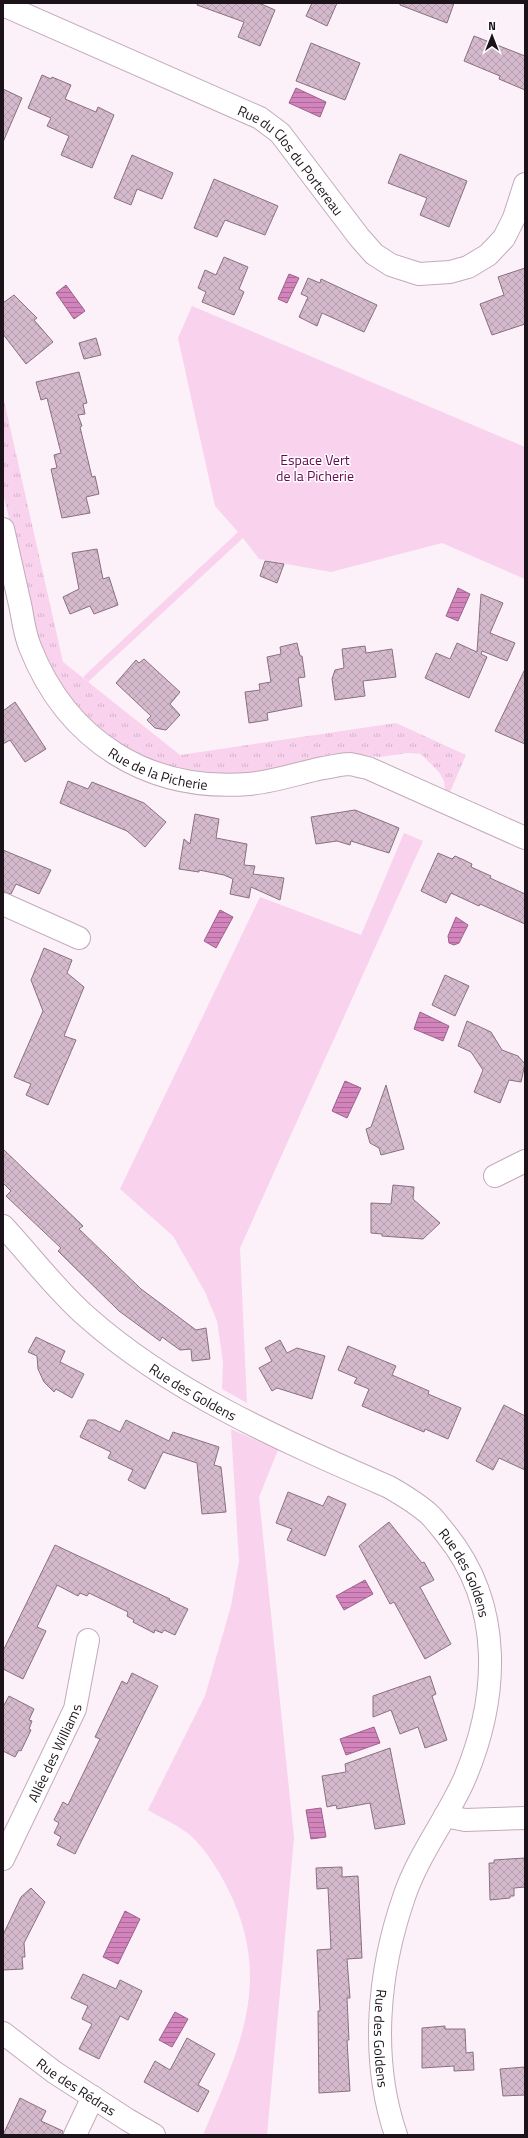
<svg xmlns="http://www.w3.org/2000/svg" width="528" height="2138" font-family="'Titillium Web',sans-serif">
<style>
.grass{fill:url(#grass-tufts)}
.park{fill:#f9d2ed}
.water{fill:url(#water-rules);stroke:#9c628c}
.building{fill:url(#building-cross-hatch);stroke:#887080}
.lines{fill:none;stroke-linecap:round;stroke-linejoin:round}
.minor-casing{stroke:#c3aabb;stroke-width:24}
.minor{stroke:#fff;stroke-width:22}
.labels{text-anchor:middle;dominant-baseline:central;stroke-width:3;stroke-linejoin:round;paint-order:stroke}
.street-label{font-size:14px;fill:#1c131a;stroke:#fff}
.park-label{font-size:14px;fill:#680556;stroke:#fff}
</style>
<defs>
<pattern id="grass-tufts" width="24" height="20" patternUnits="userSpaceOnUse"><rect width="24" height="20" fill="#f9d2ed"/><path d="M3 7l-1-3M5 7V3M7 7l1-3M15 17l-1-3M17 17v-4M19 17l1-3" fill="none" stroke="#d5b3cb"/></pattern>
<pattern id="water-rules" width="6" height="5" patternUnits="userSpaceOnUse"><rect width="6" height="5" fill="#d384bd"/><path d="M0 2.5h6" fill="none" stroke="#aa6b99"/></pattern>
<pattern id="building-cross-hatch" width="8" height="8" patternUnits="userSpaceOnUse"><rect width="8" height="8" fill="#d4bacc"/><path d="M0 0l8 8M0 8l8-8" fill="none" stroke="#b59faf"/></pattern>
</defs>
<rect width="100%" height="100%" fill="#fcf1f9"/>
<path class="grass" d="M3 396 63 662 180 755 396 723 466 755 450 792 445 790 444 781 439 772 421 754 408 753 380 757 351 754 253 774H221L181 768 158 763 128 748 104 734 82 714 64 692 38 638 3 493Z"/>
<path class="park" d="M192 306 525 447V579L442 543 331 572 259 559 243 538 88 682 83 677 238 532 215 506 178 338Z
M404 833 423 841 240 1248 247 1403 222 1389 223 1362 217 1321 205 1292 173 1236 120 1189 260 897 361 935Z
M231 1429 278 1450 259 1497 294 1838 267 2135H203C239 2049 274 1981 228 1889 219 1871 205 1848 190 1835 178 1825 161 1818 148 1810L205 1696 231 1606 239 1561Z"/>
<path class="water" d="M296 88 326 102 320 117 289 103Z
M289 274 299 278 287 303 278 299Z
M66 285 85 311 74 319 56 293Z
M458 588 470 594 458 621 446 616Z
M220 910 233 917 216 948 204 941Z
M456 917 468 925 459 943 454 945 449 943 448 936Z
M420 1012 449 1026 443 1041 414 1029Z
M345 1081 361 1088 347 1118 332 1111Z
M365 1580 373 1594 344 1610 336 1596Z
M374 1727 380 1743 346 1755 340 1739Z
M321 1808 326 1837 311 1839 306 1810Z
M125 1911 140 1919 118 1964 103 1957Z
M175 2012 188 2019 172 2047 159 2040Z"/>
<path class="building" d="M198 3H259L275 10 260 46 238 37 244 22 197 5Z
M312 3H337L327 26 306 16Z
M400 3H454L447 23 400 5Z
M474 36 525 56V90L499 79 500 76 464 61Z
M311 43 360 63 345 100 296 81Z
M42 75 51 79 52 77 71 85 65 99 96 112 98 107 114 115 92 168 61 155 69 136 47 126 51 118 28 108Z
M3 89 22 98 3 142Z
M400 154 467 181 449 227 420 215 427 198 388 183Z
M132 155 173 173 162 199 137 189 131 205 114 198Z
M214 179 278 206 265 235 225 220 217 237 194 228Z
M224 257 248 267 239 289 244 292 234 315 202 302 206 292 198 288 205 270 216 275Z
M525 268V324L492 335 480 304 504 295 498 277Z
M308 278 320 283 321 279 377 305 364 332 322 313 317 326 299 317 308 297 301 294Z
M14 295 37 318 34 320 53 342 26 364 3 334V303Z
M96 338 101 355 84 359 79 343Z
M79 372 87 403 83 404 85 414 78 415 82 426 80 427 92 477 95 476 99 494 86 497 90 513 62 518 51 469 57 468 54 455 61 453 47 398 41 400 36 382Z
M97 549 103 579 109 577 118 605 94 614 90 606 70 614 63 597 79 589 72 553Z
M265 561 284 564 277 583 260 576Z
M481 594 503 603 490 633 515 643 507 661 482 651 481 654 487 657 469 698 425 678 436 653 450 659 457 643 477 652Z
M297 643 300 656H302L305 677 298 678 302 706 267 713 268 720 249 723 245 692 260 690 259 684 271 682 267 657 281 654 280 647Z
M365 646 366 653 392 649 396 677 363 681 365 696 335 700 332 679 335 670 344 668 342 649Z
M144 659 180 692 170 704 180 715 166 730 155 728 147 720 151 716 116 683 136 660 139 663Z
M525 669V744L495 731Z
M15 702 46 749 25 762 10 740 3 744V711Z
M68 781 88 789 92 782 144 803 166 822 145 847 127 831 60 803Z
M355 810 399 828 389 853 351 841 350 845 337 841 316 844 311 817Z
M195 814 219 819 216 838 247 844 244 865 255 866 253 874 284 878 280 900 251 887 249 898 230 894 233 879 224 875 199 870V872L179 869 184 839 190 844Z
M3 850 51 870 39 894 16 884 11 894 3 892Z
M438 853 452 859 455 856 464 860 472 864 471 867 491 876 490 878 525 894V924L480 904 479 906 451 893 446 903 421 891Z
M44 948 72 960 67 973 84 987 64 1036 76 1040 48 1105 26 1095 31 1084 14 1077 43 1011 31 980Z
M445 975 469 986 455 1016 432 1005Z
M467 1021 491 1032 502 1050 518 1056 525 1064 521 1082 509 1080 500 1103 474 1092 483 1070 471 1052 458 1046Z
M386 1085 404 1149 381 1155 379 1148 370 1143 366 1129 371 1127Z
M3 1149 83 1226 79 1229 141 1289 196 1330 206 1328 210 1359 192 1361 191 1349 180 1350 162 1337 160 1341 119 1311 58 1251 61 1248 6 1196 11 1191 3 1183Z
M393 1185 414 1187 413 1199 440 1223 423 1239 382 1236V1234L371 1233V1203L391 1204Z
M36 1337 65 1351 60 1362 84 1374 72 1398 56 1389 54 1392 44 1382 38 1369 37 1356 28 1352Z
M280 1340 287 1353 297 1348 325 1356 312 1399 277 1388 272 1391 259 1368 272 1361 265 1348Z
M348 1346 396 1366 392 1375 429 1391 428 1394 461 1408 448 1439 425 1429 424 1432 362 1406 369 1389 354 1383 357 1378 338 1370Z
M504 1405 525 1416V1470L499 1458 493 1470 476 1461Z
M88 1420H95L120 1432 126 1420 169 1441 173 1432 219 1447 214 1465 221 1467 226 1512 202 1514 197 1463 163 1452 145 1489 128 1480 133 1470 108 1458 111 1452 80 1437Z
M288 1492 323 1506 328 1496 346 1504 325 1556 287 1540 292 1529 276 1523Z
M389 1522 422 1563 424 1562 434 1580 420 1587 451 1644 425 1659 394 1602 390 1604 359 1546Z
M55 1545 170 1599 169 1600 188 1609 175 1635 164 1630 162 1633 155 1630 154 1633 133 1622 134 1620 127 1616 128 1612 89 1593 87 1596 80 1593 78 1596 57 1585 37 1627 46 1631 23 1679 3 1669V1651Z
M132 1673 158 1686 75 1854 57 1845 61 1837 54 1833 59 1823 54 1820 63 1802 68 1805 100 1739 95 1737 122 1681 127 1684Z
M430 1676 436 1694 432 1696 447 1740 425 1748 418 1727 400 1734 391 1710 373 1717V1696Z
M9 1696 34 1709 29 1720 32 1721 29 1729 31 1730 21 1751 19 1750 15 1757 3 1751V1707Z
M390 1748 405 1824 375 1829 370 1803 337 1809 336 1805 327 1807 322 1776 346 1772 345 1764Z
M525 1858V1887L514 1888V1896H510V1898L490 1900 489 1863H494V1860Z
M342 1867V1877L358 1876 362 1958 347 1959 350 1998H347L349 2040H347L350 2091 319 2093 318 2011H320L317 1950 331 1949 328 1888 317 1889 316 1868Z
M31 1888 45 1902 24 1943 25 1957H22L23 1969 3 1970V1935L21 1897Z
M83 1974 116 1989 120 1980 142 1991 128 2020 120 2016 99 2059 79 2049 92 2024 82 2019 88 2006 71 1998Z
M445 2026V2029H465L466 2053 473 2052 474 2070 454 2071V2066L422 2068V2028Z
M187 2038 215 2054 198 2085 209 2091 198 2112 144 2082 155 2061 170 2070Z
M525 2067V2095L503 2096 500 2069Z
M20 2098 46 2111 41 2121 63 2131V2135H3Z"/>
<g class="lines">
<g class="minor-casing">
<g id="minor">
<path id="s1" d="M3 5 260 118 280 133 359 237 374 254 391 265 419 274 450 272 468 267 488 255 504 238 514 218 525 184"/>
<path id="s2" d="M3 529C9 556 15 582 21 609 23 621 25 635 30 647 67 741 148 792 249 784 273 782 299 773 323 768 332 767 341 764 350 764 356 765 362 767 368 768L525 838"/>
<path d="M3 904 79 938"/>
<path d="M495 1176 525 1161"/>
<path id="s3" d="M3 1226C31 1256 56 1290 87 1317 174 1394 284 1441 389 1487 403 1495 418 1504 430 1515 436 1521 441 1528 446 1534 504 1606 499 1698 464 1780 446 1820 418 1855 404 1897 378 1972 370 2059 396 2135"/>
<path d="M445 1816 465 1820 525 1818"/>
<path id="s4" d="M3 1859 75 1709 88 1640"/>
<path id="s5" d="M3 2033 54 2072 128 2120 154 2135"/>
<path d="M75 2135 93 2097"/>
</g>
</g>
<use href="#minor" class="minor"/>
</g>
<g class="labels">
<g class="street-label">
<text stroke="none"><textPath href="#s1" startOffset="332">Rue du Clos du Portereau</textPath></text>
<text stroke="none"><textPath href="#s2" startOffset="306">Rue de la Picherie</textPath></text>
<text stroke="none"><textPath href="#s3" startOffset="254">Rue des Goldens</textPath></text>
<text stroke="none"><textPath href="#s3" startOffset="590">Rue des Goldens</textPath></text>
<text stroke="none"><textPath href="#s4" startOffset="118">Allée des Williams</textPath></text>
<text stroke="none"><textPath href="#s3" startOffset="1082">Rue des Goldens</textPath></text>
<text stroke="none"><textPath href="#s5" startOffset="91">Rue des Rédras</textPath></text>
</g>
<g class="park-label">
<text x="315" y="459">Espace Vert<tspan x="315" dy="16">de la Picherie</tspan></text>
</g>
</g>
<rect width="528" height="2138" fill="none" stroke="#1c131a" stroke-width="8"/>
<g transform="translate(492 36)" stroke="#ffffff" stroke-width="3" paint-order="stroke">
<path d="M0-3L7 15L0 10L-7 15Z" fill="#1c131a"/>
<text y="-6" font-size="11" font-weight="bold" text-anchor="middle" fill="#1c131a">N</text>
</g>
</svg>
